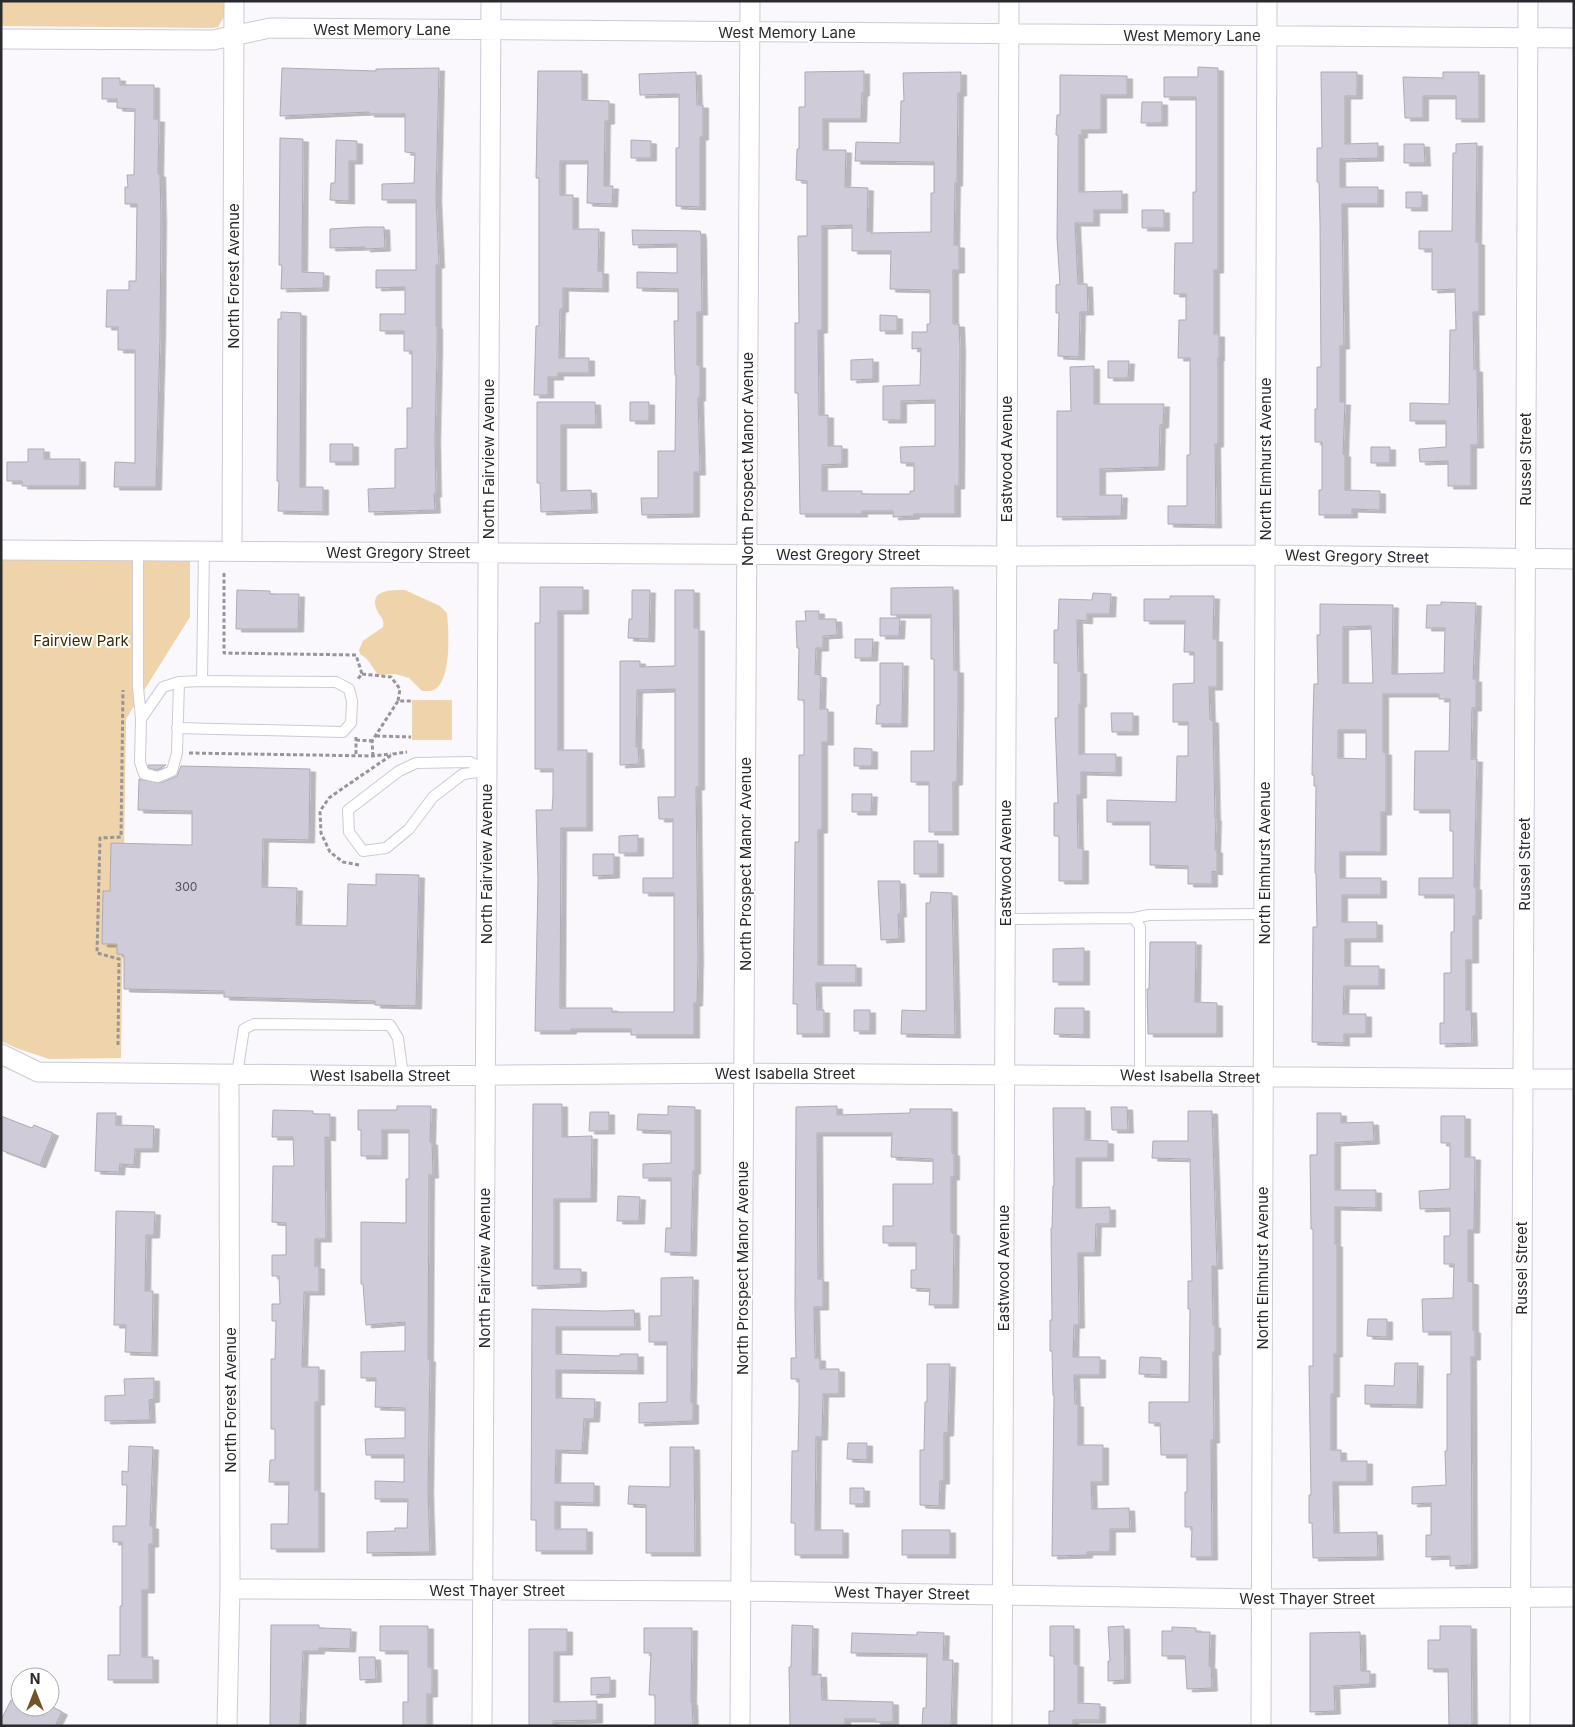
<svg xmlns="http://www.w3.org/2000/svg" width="1575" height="1727" font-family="Inter,sans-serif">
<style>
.green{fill:#efd3aa}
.building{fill:#cfcbd8;stroke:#aeaab6;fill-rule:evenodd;filter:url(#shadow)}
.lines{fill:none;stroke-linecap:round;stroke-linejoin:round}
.lane-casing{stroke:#cdc9d6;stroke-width:12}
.street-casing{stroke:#cdc9d6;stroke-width:21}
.path{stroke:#97959a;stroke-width:3;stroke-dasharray:4 2.5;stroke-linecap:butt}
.lane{stroke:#fff;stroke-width:10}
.street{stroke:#fff;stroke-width:19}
.labels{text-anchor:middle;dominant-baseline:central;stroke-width:4;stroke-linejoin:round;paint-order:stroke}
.number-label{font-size:12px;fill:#545258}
.street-label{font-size:15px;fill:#2b2a2e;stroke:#fff}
.park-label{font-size:15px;fill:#3c2803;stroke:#fff}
</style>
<defs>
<filter id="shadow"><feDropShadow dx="5.5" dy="3" stdDeviation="0" flood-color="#0004"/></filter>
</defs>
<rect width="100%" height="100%" fill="#faf8fd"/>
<path class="green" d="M1 1H225V15L218 27 212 28 1 26Z
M1 559 190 561V617L126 719 121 1058 49 1059 16 1048 1 1041Z
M405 590 440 606 447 613C449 632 451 675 437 688 432 692 427 691 422 691L409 678 395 674 378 675 367 659 360 654 359 650 363 641 383 627C385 617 379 617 376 608 370 589 393 590 405 590Z
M412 700H452V740H412Z"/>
<path class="building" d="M1198 67 1218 68V270H1214V334H1219V358H1218V444H1215L1216 525 1168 524V506H1187V455H1190V358H1178L1179 320H1186V294H1174L1175 243H1193V192H1196V97H1164V77H1198Z
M282 68 376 71V69L439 68 436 197 439 265H436V326H437V351L435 439 436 494H434L435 510 369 512 368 489 395 488V449L407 448V408H412V351H404V331H380V314H405V287L376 288V270H416V200H382V184L414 183 415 153 405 152V114H369V112L280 116Z
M538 71H582V100L609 101V121H605L604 186H613L612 204 587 203 588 161H560V195H573V229H599L598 271H603V289L563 288V309H560L559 358H589V373H558V377H548V395H534L536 326H539V178H536Z
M864 71V93H862L861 119H823V150H846L845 187 868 188 867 231H871V233L931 232V193H934V162L855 161 856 142 900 143 901 101H904L903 73 961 72V93H958L957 183H955L954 245H959V270H953V324H959L960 348 959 486H955V514H914V516L893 517V511H862V514H800L798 393H795V323H799L798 236H807V181L796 180 797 149H799V107H805V72ZM852 225V251H891L890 289 930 290V324H927V332H912V349L921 348 920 385 883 386V420H901V401L935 400V446L900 447 901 463H914V491H910V494H862V491H822V465L842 464V446H828V415H819L818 330H822V226Z
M696 72 697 105H703V137H700V207L676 206V148H679V94L640 95 639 74Z
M1321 72H1357V96H1345V144L1378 143V158L1340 159V187H1378V204H1342L1344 346H1340V402H1345L1343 454H1345V490L1380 491V510L1352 509V515H1319V490H1322V442H1315V409H1317V367H1321L1320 223 1319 182H1317V148H1322Z
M1443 72H1479V119H1456V96H1423V118H1405L1403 77 1443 78Z
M1060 75 1127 76V95H1101V130H1082V135H1079V192L1122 191V210H1094V223H1075L1078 284H1087L1088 312H1080L1079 357 1058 356 1059 313H1056V285L1060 284 1057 238 1058 135H1056L1057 115H1060Z
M102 78H120V85H154V119H159L158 174H160L161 218 160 337 156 487H114L115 462 135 463V350H118V327H106L107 290H129V281H136L137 204H125V187H128L127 175H134L135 109 117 108V99H102Z
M1142 102H1162V123H1141Z
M280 138 303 139 302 272 324 273 323 288 281 289 282 265H279Z
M336 140 357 141V161H349V201L330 200 331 183H335Z
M631 140 651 141V158H631Z
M1477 143 1476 242H1479V312H1473L1474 369H1477L1478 445H1471V486H1448V461L1420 462 1419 449 1446 447V421H1410V403L1449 404 1450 330H1456L1455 289 1432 290V249H1419V231H1452L1453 153H1456V144Z
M1404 144H1424L1425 163H1404Z
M1406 192H1422V208H1406Z
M1142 210H1164V228H1142Z
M364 227H384L385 248 365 249V247L330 248V229Z
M632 230 700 231 701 235 702 312H697V365H700V398H698L700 472H694V514L642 515 641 498H658V451H675L676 375H675L674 321H678V289L637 288V272L677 273V244L633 245Z
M281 312 301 313 300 487H323V512L278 511 279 481H277L278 319H281Z
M880 315 897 316V331H880Z
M873 359V379L851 380V360Z
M1108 361H1129L1128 378H1108Z
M1094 366V404H1164L1163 425H1160L1159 467 1100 469V495H1122L1121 516 1057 517V411H1071L1070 367Z
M537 402H595L596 425H561V491L591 490 592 510 541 512 540 483H537Z
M630 402H649V421H630Z
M330 444H353V462H330Z
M1371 447H1390V463H1371Z
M28 449H44V459H80V486H22V481H7V462H28Z
M540 587H583V611H558V750H587V828H561L560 1008H612V1012H674V893H643V878H673V819H659L658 797H675V689L637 690 636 747 638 746 639 764 620 765V661H640V667L675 666V590H694V628H699V787H696L698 958 697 1003H694V1035H631V1029H571V1031H535L538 880 536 810H552L553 796V769H535V623H540Z
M953 587 954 670H958V703L957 782H953V832H929V782H911V751H934V659H931V615H891V588Z
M237 590 270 591V594H299L298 629H236Z
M632 590H650L649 639 628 638 629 619H632Z
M1093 593 1111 594 1110 614H1087V621L1077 620 1078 671H1081V704H1079V754H1116V773L1081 772V795H1077L1078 848H1083V881H1059V836H1054V803H1058L1055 718H1058V663H1054V630H1058L1059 599 1092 600Z
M1170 596H1214L1213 639H1217V687H1209L1210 720H1213L1215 818H1216L1215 850H1217V872L1212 871V884H1188V866L1150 865V822H1107V800L1176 802 1177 756H1188V722H1173V684L1194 683V652H1184L1185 621H1144V599H1170Z
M1441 602 1476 603 1473 679H1476V708H1472L1471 759H1477L1474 887H1476V916H1473V960H1466V1010H1471L1472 1043 1440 1044V1023H1444V973H1451V932H1454V895H1419V878H1453V831H1450V810H1414L1415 751H1449L1450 699H1439V694H1383V752H1386V812H1381V852H1340V878H1381V895H1342V922H1377V939H1345V966H1379V986H1344L1343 1014H1366V1034H1344V1043L1312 1042 1313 927H1317L1316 873H1315L1316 786H1314V775H1312L1313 717 1314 684H1318L1317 635H1320V604L1393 605 1392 674 1444 673 1445 628H1426L1427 605H1441ZM1371 626 1373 683H1343V627ZM1338 730H1366V759L1338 758Z
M805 611H819V619H836L837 635 823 636V648H816L815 674 821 675 820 709H828V742H822V830H818V965H856V983H816L817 1010H824V1034H797V1004H793L795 842H799V755H804V700H798L799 648H797L796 621H806Z
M880 618H900L899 636H880Z
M855 639H873L872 658H855Z
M880 663H903L902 724H876L877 705H880Z
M1111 713H1133V732H1112Z
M854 748 872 749V766H854Z
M148 765H166L157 770 149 768Z
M181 766 310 769 309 840 263 839 262 887 297 888 296 925 347 926 348 884 376 885V874L419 875 416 1006 375 1005V1001L224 997V991L124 989V955L117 954V944H102L103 891H110L111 843 192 845V811L138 810 139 779 161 783 177 776Z
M852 794H872L871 812H852Z
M638 835V853H619V836Z
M914 841H938V874H914Z
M593 854H614V875L593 876Z
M878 881H900L901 914H898L899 939 881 940Z
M931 892 952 893 955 1035 901 1034 902 1010 926 1011V903H930Z
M1150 942H1196L1195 1002 1217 1003V1034H1148L1147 989H1149Z
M1084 948V982H1053V949Z
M1055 1008H1084V1035L1054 1034Z
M854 1010H870V1031H854Z
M533 1104H562V1137L592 1136 591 1199H554V1269H581V1284L532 1286Z
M397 1106H431L430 1142H432L433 1175H429L428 1359H430L428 1491 430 1552 367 1553V1532L395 1531V1528H407L408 1499H375V1481L404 1482V1455H366L365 1439 405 1438V1408L375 1407 376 1378H361V1352L405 1351V1322L366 1325 363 1284H361V1222L406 1223V1179H409V1130H382V1156H361V1130H358V1110H397Z
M668 1106 695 1107V1171H693L691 1253 665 1252 666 1228H671V1178H643V1164L671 1163V1131L637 1130 638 1114 668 1115Z
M837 1106V1115L910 1113V1109H952V1153H954V1177H951V1232L954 1233 953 1305H929L930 1289 911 1288V1270H916V1243H883V1226H893V1184H933V1159L891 1157 892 1133H817L818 1279H823V1307H814L815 1358H820V1369H839V1394H823L822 1437H816L815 1530H843V1555H795V1523H791L792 1451H798L799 1406V1379H791V1358H796L795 1307 796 1107Z
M1111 1107H1127L1128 1130H1112Z
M1053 1108H1085V1140L1108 1141V1158H1076V1208L1110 1207V1224H1096L1095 1253H1078L1079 1325H1074L1073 1357H1100V1375H1074L1075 1404H1078V1445H1103V1482H1091L1092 1509 1129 1508 1130 1529H1110V1552H1087V1555L1052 1556 1054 1395H1053L1052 1351H1050V1320H1052L1051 1228H1052L1053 1186H1054Z
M273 1110 313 1111V1114H330V1138L325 1137 326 1239H315V1266H319V1292H304L302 1367H319V1402H315V1490H319V1549H271V1524H288L289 1482H269L270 1460H275V1429H271V1359H275L276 1321H272V1304H280L279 1276H272V1255H286V1223L272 1222 273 1166H294L293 1137H272Z
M1188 1111H1212L1217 1266H1212L1213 1325H1215V1352H1213L1214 1440H1211L1212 1557H1191L1192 1527H1185V1492H1187V1455H1161L1160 1423H1149V1402H1189L1190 1309H1188V1281H1192L1190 1159 1152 1158 1153 1141H1188Z
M590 1112H609V1131H589Z
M97 1113H116V1125L154 1126 153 1149H135L134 1165 120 1164 119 1172 95 1171Z
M1317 1113H1341V1123L1373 1122 1374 1141 1335 1143V1190H1376V1208L1335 1207V1244H1337V1354H1334V1394H1331V1450H1341V1461H1367V1482H1333L1334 1533 1377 1532 1378 1557 1313 1558 1312 1523H1309V1495H1311L1309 1366H1313V1229H1311L1310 1155H1317Z
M1 1116 32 1128 34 1125 53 1133 40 1165 1 1150Z
M1441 1116H1465V1157H1475L1474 1230H1468V1281L1473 1282V1330H1475V1357H1471L1472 1565 1450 1566V1556L1426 1557V1535H1431V1503L1412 1504V1487L1446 1485 1445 1451H1447V1374H1451V1332H1423L1422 1299 1453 1298 1454 1264H1444V1236H1450V1208L1420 1209 1419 1191 1450 1189V1143H1441Z
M618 1196 640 1197 639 1221H617Z
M116 1211 155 1212 154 1235H146L145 1291H153L152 1353 125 1352 126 1325H114Z
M693 1277 691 1402H693V1421L639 1423V1403L667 1402V1342H649V1316H661V1278Z
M532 1309 603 1311 634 1310 635 1327H556V1354L620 1356V1354H638V1371L556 1370V1398L595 1399 594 1419H584L582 1451 556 1450 555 1483H594V1503L555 1502V1529H587V1551H536V1520H531Z
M1368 1319H1387V1337L1367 1336Z
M1140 1357 1161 1358V1375L1139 1374Z
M1395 1363H1418L1417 1405 1365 1404V1385L1394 1386Z
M927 1364H950L948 1433H944V1481H940L939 1506 920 1505V1450H924L925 1402H927Z
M154 1378V1399L149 1400 150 1420 105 1421V1396L125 1395 124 1379Z
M848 1443H867V1460L847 1459Z
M129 1446 153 1447 150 1526H153V1544H149V1590H142V1657H153V1680H108V1655H120V1606H122V1542H113V1526H126L127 1485H122V1471L128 1472Z
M670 1447H694L695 1553H646V1505L628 1504 629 1486 670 1487Z
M850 1488H864V1504H850Z
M902 1530H950V1555H902Z
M271 1625H319V1628L351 1629 350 1649 319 1648V1651H303L300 1726H270Z
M792 1625 813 1626 812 1675 821 1674 822 1700 893 1702V1722H875V1719H845V1726H790L789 1667H791Z
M380 1626H428V1667H432V1694H427V1726H403V1702H408V1651H380Z
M1050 1626H1074V1664H1078V1703L1100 1704V1720H1073V1726H1049V1711H1054V1656H1050Z
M1124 1626 1125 1680 1108 1681V1661H1110L1108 1627Z
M1440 1626H1471L1472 1726H1449L1448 1669H1428V1640H1440Z
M1172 1627 1196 1628V1632H1210L1209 1666H1211L1212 1688 1187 1689 1185 1656H1162V1631H1172Z
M644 1628H692L691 1702H692L693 1726H655V1695H649L651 1653H644Z
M529 1629H567V1652H554V1702L597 1701V1720L553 1721V1726H529Z
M917 1632 944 1633 943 1660H953L951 1726H922L923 1708H926L927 1654 851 1653 852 1633 917 1635Z
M1360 1632 1361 1671H1370V1684L1334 1686 1335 1711 1310 1712V1633Z
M359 1657H375L376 1679 360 1680Z
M610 1677V1694L591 1695V1678Z
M11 1700 20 1705V1707H24L38 1714 42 1707H53L62 1712 56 1724 60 1726H7L1 1723V1720Z"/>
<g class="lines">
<g class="lane-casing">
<path id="lane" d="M138 551V687L141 719
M179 682 177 753 172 771 158 777 144 774 140 762 141 719 163 687 179 682 202 681 204 551
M177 728 343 732 351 723 352 701 349 689 336 682 202 681
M470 762 487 771 463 774 433 797 409 829 386 848 363 851 349 832 348 810 399 771 416 763Z
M1134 918 1140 927V1075
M1004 919 1134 918 1149 915 1264 914
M237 1074 244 1029 254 1024 390 1025 398 1038 403 1076"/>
</g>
<g class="street-casing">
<path id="street" d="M1 39 213 40 270 28 1574 38
M1 550 1006 556 1265 555 1574 559
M232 551 234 1
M1 1054 38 1072 403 1076 743 1073 1574 1079
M230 1589 740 1591 1261 1599 1574 1597
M227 1726 230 1589 229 1074
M482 1726 491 1
M740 1726 750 1
M1002 1726 1009 1
M1261 1726 1267 1
M1520 1726 1528 1"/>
</g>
<path class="path" d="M224 573V653L356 655 362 674 357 680
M362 674 391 677 400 689 398 701
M376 736 411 737
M356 737V755
M356 740 373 741
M189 753 373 756 391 754
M373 756 372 741 398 701H412
M359 865 343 862 330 852 321 833 320 811 329 798 349 784 393 754 407 752
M118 1045 119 959 97 953 100 838 121 837 123 690"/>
<use href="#lane" class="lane"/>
<use href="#street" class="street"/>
</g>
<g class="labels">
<g class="number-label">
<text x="186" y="886">300</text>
</g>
<g class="street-label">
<text x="382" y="29">West Memory Lane</text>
<text x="787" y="32">West Memory Lane</text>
<text x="1192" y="35">West Memory Lane</text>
<text transform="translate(233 276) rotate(-90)">North Forest Avenue</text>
<text transform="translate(488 459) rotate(-90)">North Fairview Avenue</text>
<text transform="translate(747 459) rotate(-90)">North Prospect Manor Avenue</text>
<text transform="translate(1006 459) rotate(-90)">Eastwood Avenue</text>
<text transform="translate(1265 459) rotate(-90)">North Elmhurst Avenue</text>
<text transform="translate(1525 459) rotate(-90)">Russel Street</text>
<text x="398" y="552">West Gregory Street</text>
<text x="848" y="554">West Gregory Street</text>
<text transform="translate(1357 556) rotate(1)">West Gregory Street</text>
<text transform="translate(1005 863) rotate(-90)">Eastwood Avenue</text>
<text transform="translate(1264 863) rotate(-90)">North Elmhurst Avenue</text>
<text transform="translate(486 864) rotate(-90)">North Fairview Avenue</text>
<text transform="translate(745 864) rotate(-90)">North Prospect Manor Avenue</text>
<text transform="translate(1524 864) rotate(-90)">Russel Street</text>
<text x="785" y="1073">West Isabella Street</text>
<text x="380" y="1075">West Isabella Street</text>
<text transform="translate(1190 1076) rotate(1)">West Isabella Street</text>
<text transform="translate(484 1268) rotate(-90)">North Fairview Avenue</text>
<text transform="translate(742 1268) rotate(-90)">North Prospect Manor Avenue</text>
<text transform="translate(1003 1268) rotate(-90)">Eastwood Avenue</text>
<text transform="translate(1262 1268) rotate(-90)">North Elmhurst Avenue</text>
<text transform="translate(1521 1268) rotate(-90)">Russel Street</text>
<text transform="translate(230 1400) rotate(-90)">North Forest Avenue</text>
<text x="497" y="1590">West Thayer Street</text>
<text transform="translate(902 1593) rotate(1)">West Thayer Street</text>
<text x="1307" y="1598">West Thayer Street</text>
</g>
<g class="park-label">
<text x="81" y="640">Fairview Park</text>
</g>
</g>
<rect width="1575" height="1727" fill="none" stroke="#2b2a2e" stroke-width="5"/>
<g transform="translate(35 1692)"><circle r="24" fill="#ffffff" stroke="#aaaaab"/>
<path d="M0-4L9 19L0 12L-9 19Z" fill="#715528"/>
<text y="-8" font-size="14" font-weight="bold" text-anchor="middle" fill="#2b2a2e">N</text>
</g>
</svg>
